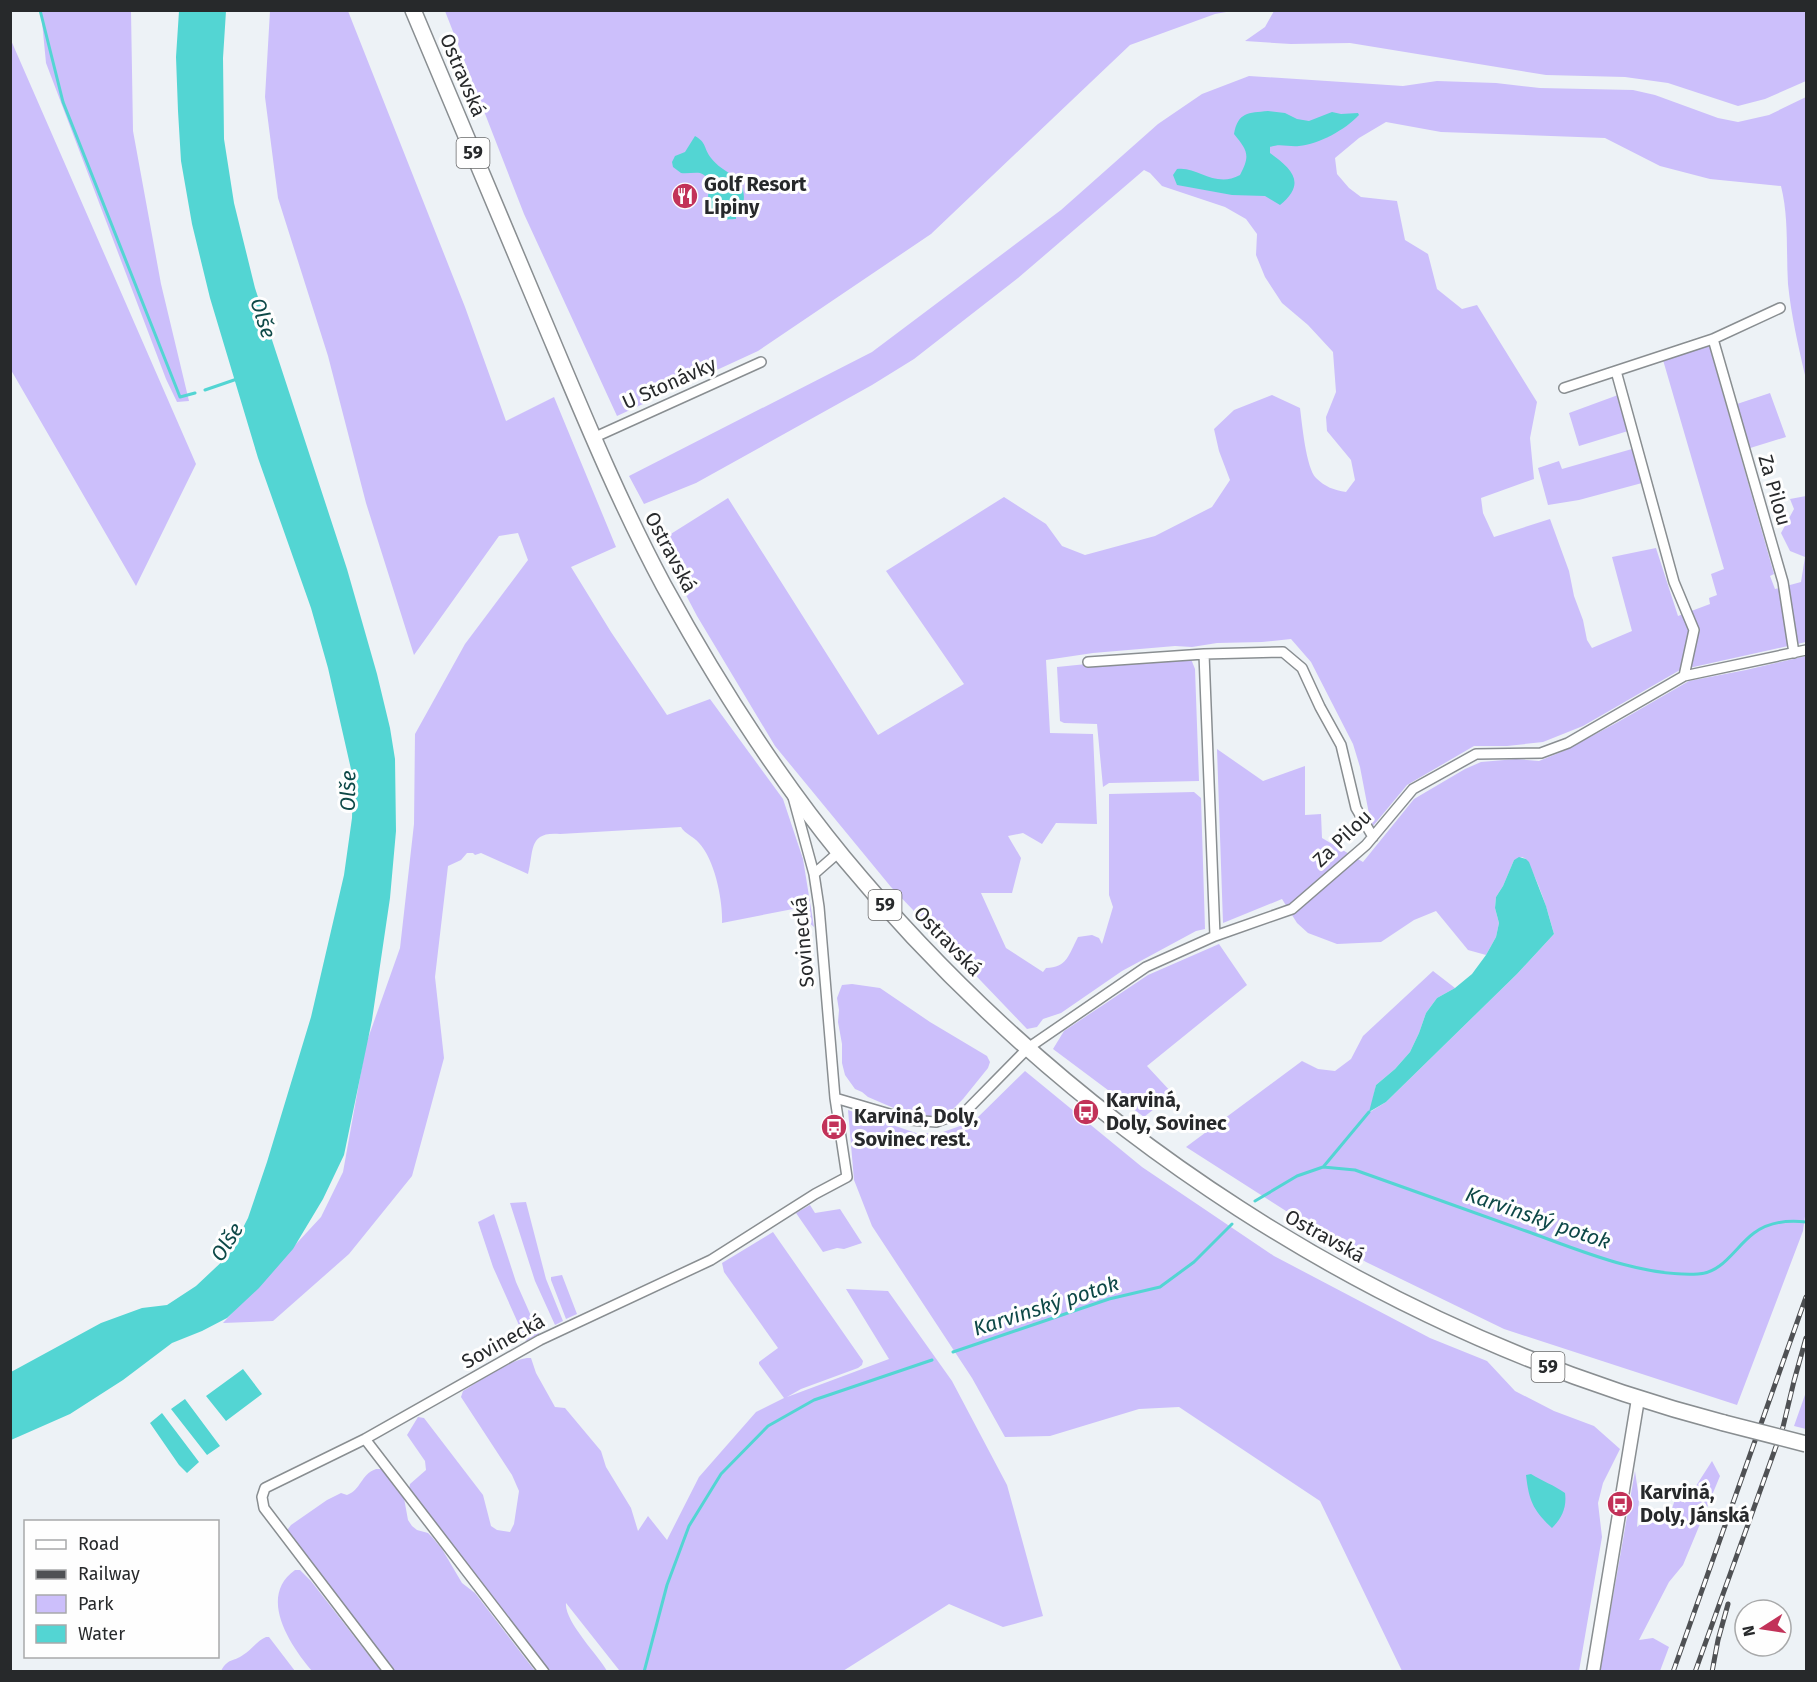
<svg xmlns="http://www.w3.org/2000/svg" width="1817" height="1682" font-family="'Fira Sans',sans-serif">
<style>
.green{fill:#ccbffb}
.water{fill:#53d5d3}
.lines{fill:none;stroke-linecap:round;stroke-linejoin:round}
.stream{stroke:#53d5d3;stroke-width:3}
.minor-casing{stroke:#898e91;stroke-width:12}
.tertiary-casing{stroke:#898e91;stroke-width:15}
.primary-casing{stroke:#898e91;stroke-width:18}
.minor{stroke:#fff;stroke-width:9}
.tertiary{stroke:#fff;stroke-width:12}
.primary{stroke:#fff;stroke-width:15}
.rail-casing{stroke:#4f5154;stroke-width:5}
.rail{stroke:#fefefe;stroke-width:3;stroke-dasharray:9;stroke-linecap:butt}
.primary-bridge-casing{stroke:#898e91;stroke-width:18;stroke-linecap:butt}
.primary-bridge{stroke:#fff;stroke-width:15}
.labels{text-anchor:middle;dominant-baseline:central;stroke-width:6;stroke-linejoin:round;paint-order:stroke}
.shield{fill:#fefefe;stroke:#68696a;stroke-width:1.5}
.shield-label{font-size:18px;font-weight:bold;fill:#27292b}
.street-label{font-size:20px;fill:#27292b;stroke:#fefefe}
.poi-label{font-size:20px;font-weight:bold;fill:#27292b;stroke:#fefefe;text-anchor:start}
.water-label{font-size:21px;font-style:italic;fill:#0d4847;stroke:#fefefe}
</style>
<rect width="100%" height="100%" fill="#edf2f6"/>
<path class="green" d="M41 11H131L133 131 161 284 189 401 177 402 166 379 46 63Z
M270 11H348L465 307 506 421 554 397 616 547 571 567 611 632 667 715 710 699 783 799 803 859 814 927 793 909 722 923C723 901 715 860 699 843 693 836 685 834 681 827L560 834C528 831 534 851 528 874L481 853 475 855 473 853H467L461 860 448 866 435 977 444 1058 412 1176 349 1254 273 1321 223 1323 321 1217 343 1172 366 1044 400 948 414 824 415 734 465 644 528 560 518 533 499 536 414 655 366 503 328 356 278 198 265 97Z
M445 11H1232L1215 14 1130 45 931 234 758 351 617 416 524 214Z
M1274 11H1806V81L1765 99 1738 106 1668 83 1625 77 1546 75 1350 43 1291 44 1245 41 1265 27Z
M10 38 196 464 136 586 11 370Z
M1249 76 1403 86 1437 81 1496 83 1540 88 1633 90 1655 95 1718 118 1738 122 1769 115 1806 97V375H1805C1798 345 1791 314 1788 284 1786 251 1789 218 1781 186L1710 179 1660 166 1605 138 1441 132 1386 122 1359 138 1335 158 1337 174 1349 188 1361 197 1397 201 1405 240 1428 254 1437 289 1462 309 1477 305 1537 402 1530 438 1534 479 1481 498 1483 513 1494 537 1550 519 1569 571 1574 596 1583 620 1587 640 1592 648 1632 631 1612 557 1656 548 1678 616 1710 604 1709 598 1717 595 1711 574 1724 569 1663 360 1709 345 1774 574 1770 576 1775 589 1801 582 1805 557 1790 551 1781 533 1794 509 1790 499 1806 496V642L1680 670 1583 726 1543 742 1507 746H1474L1407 785 1373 826 1369 814 1360 767 1353 744 1311 662 1291 639 1262 642 1217 643 1192 647 1175 646 1093 653 1046 660 1050 733 1093 734 1097 824 1056 823 1042 844 1023 833 1008 836 1021 858 1012 893H981L1006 948 1043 972 1046 968C1067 968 1069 954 1078 937L1092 935 1099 938 1102 944 1113 907 1109 895V794L1194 792 1201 798 1205 929 1196 931 1122 971 1061 1013 1043 1019 1037 1027 1027 1029 891 887 775 746 697 616 658 542 728 498 878 735 964 684 886 571 1004 497 1046 524 1062 546 1085 555 1155 536 1212 507 1230 480 1219 451 1214 429 1234 410 1272 395 1300 408C1302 423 1306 468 1316 478 1325 487 1334 490 1346 492L1355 480 1351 460 1327 431 1326 417 1336 392 1333 352 1308 325 1282 303 1265 277 1256 255 1257 234 1246 219 1225 207 1162 186 1150 173 1144 170 1018 278 914 359 872 385 696 483 644 504 629 476 872 352 1061 210 1158 124 1202 94Z
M1770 393 1786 437 1747 449 1734 405Z
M1618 395 1628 431 1579 446 1569 413Z
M1632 449 1642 483 1579 500 1548 505 1538 468 1559 461 1562 469Z
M1806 656V1209L1803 1231 1737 1405 1504 1329 1366 1262 1186 1147 1302 1061 1318 1069 1335 1071 1351 1059 1363 1036 1433 971 1455 988 1437 998 1426 1013 1419 1033 1410 1052 1395 1069 1376 1085 1370 1112 1386 1102 1517 974 1554 934C1547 907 1539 883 1526 859L1522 857 1514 860 1503 886 1496 897 1495 908 1499 923 1496 937 1486 955 1468 950 1436 911 1414 920 1381 942 1337 944 1308 933 1297 923 1282 899 1223 923 1217 749 1263 781 1305 766V815L1321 814 1322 838 1363 862 1414 799 1465 769 1481 762 1516 759 1539 761 1566 750 1618 722 1689 681 1746 670Z
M1146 658 1191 659 1195 669 1199 781 1109 783 1103 787 1097 724 1064 723 1060 721 1057 667Z
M1219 944 1247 985 1147 1066 1173 1094 1144 1117 1053 1049 1064 1031 1148 975Z
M852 984 880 988 930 1022 987 1056 990 1062 988 1068 963 1099 948 1114 928 1118 910 1115 868 1097 862 1092 855 1089 845 1075 842 1063V1044L838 1022 839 1010 837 998 842 985Z
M1025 1071 1142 1167 1274 1256 1430 1338 1487 1361 1515 1391 1554 1411 1594 1426 1620 1449 1603 1483 1598 1503 1602 1537 1579 1671H1402L1320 1501 1179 1407 1139 1409 1050 1436 1005 1437 972 1378 872 1226 854 1180 848 1110 919 1134 943 1132 974 1121Z
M526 1202 546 1279 563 1321 555 1325 535 1281 510 1203Z
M810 1205 815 1213 840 1209 862 1243 844 1249 837 1248 823 1252 796 1213Z
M494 1214 516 1282 539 1334 526 1341 493 1267 478 1222Z
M773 1232 863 1361 862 1365 858 1368 801 1389 787 1397 889 1359 846 1289 888 1291 952 1381 1007 1485 1043 1616 1003 1627 949 1604 843 1671 618 1672 619 1670 566 1603C564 1621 598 1655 607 1671H550L409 1489 410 1484 426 1470 425 1461 407 1435 418 1417 424 1418 483 1495 491 1526 497 1530 510 1532 514 1524 519 1491 512 1475 461 1397 463 1391C478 1382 515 1356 531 1358L536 1373 555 1407 565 1408 601 1451 606 1467 631 1508 638 1531 648 1516 667 1540 699 1477 756 1412 784 1398 759 1364V1362L778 1348 724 1272 722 1263Z
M562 1275 577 1314 566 1319 551 1280V1277Z
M1806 1392V1429L1794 1426Z
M1712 1461 1720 1476 1683 1565 1669 1582 1639 1640 1653 1638 1669 1647 1660 1671H1600L1635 1471 1639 1499 1637 1527 1649 1517 1660 1523 1671 1512 1676 1496 1685 1503Z
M376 1469H381L404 1498 408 1520 412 1526 417 1530 428 1533 432 1537 442 1549 462 1583 475 1593 535 1671H395L288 1533V1529L291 1525 327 1500 341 1493 347 1495C362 1489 360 1475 376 1469Z
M295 1570H300L311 1581 381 1671H312C291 1646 257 1597 295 1570Z
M266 1637H269L295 1671H221C228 1658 233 1662 243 1655 252 1649 257 1641 266 1637Z"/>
<path class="water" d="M179 11H226L223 58 224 139 234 203 255 288 347 569 377 674 390 728 395 759 396 831 390 898 372 1020 344 1155 323 1199 293 1249 259 1288 227 1318 202 1331 172 1343 123 1380 70 1414 11 1440V1372L101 1323 142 1308 167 1305 196 1286 229 1255 248 1218 267 1162 311 1017 344 875 352 818 353 778 328 668 311 608 258 458 210 298 192 224 181 161 178 111 176 57Z
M1268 111 1285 113 1297 119 1309 121 1332 112 1341 114 1358 113 1359 115C1345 130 1319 144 1299 146 1288 147 1280 143 1270 147V153C1292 169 1307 183 1280 205L1265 196 1232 195 1177 185 1173 175 1177 169C1198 166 1215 189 1240 175 1251 155 1247 150 1234 134 1238 112 1248 113 1268 111Z
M695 136C707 143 703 147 711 158 717 166 725 170 733 176 747 186 747 205 736 217V219C733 219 727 220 723 219 694 212 720 179 700 173 694 172 687 174 681 173L673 167 672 162 675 156 685 152Z
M1519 857 1526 859 1529 862 1546 906 1554 934 1517 974 1386 1102 1369 1112 1376 1085 1395 1069 1410 1052 1419 1033 1426 1013 1437 998 1455 988 1472 974 1486 955 1496 937 1499 923 1495 908 1496 897 1503 886 1514 860Z
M243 1369 262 1394 226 1421 206 1396Z
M185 1399 220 1446 207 1455 171 1409Z
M162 1413 199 1462 187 1473 179 1465 150 1423Z
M1531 1474C1542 1481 1554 1485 1565 1493 1567 1507 1562 1518 1552 1528 1533 1510 1529 1501 1526 1475Z"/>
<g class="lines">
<path class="stream" d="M40 10 63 102 180 397 195 393
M205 390 237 379
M1324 1166 1369 1112
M1255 1201 1297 1176 1323 1167 1355 1170C1412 1190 1469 1211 1526 1231 1579 1250 1641 1277 1698 1274 1723 1273 1735 1247 1754 1233 1769 1222 1789 1220 1806 1222
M953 1352 1109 1299 1160 1287 1194 1262 1232 1224
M644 1672 667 1585 689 1526 721 1474 768 1426 814 1400 932 1360"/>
<g class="minor-casing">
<path id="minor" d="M1713 339 1783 582 1794 653
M1616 371 1674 582 1694 630 1684 676
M1564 388 1713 339 1780 308
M593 438 761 362
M1204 654 1215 936
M1088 662 1204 654 1283 652 1302 668 1320 707 1341 745 1356 808 1373 837
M814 874 839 852
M835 1098 910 1120 936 1122 966 1111 1028 1048 1146 967 1215 936 1292 909 1366 845 1413 789 1476 754 1541 753 1568 743 1684 676 1806 650
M365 1439 544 1672
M389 1672 264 1508 262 1497 265 1488 365 1439 540 1340 711 1260 815 1194 847 1177 835 1098 819 907 814 874 793 797"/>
</g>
<g class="tertiary-casing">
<path id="tertiary" d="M1593 1672 1638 1399"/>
</g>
<g class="primary-casing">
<path id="primary" d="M413 10C456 113 500 216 543 319 581 409 618 500 664 586 716 681 775 774 843 857 1069 1130 1380 1333 1724 1423"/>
</g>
<use href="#minor" class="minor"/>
<use href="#tertiary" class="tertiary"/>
<use href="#primary" class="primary"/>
<g class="rail-casing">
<path id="rail" d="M1673 1672 1806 1297
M1695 1672 1783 1427 1794 1381 1806 1338
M1712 1672 1718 1640 1728 1604"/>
</g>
<use href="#rail" class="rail"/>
<g class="primary-bridge-casing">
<path id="primary-bridge" d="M1724 1423 1806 1444"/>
</g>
<use href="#primary-bridge" class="primary-bridge"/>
</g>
<defs>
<g id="restaurant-disc" transform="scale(1.35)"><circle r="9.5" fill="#c23259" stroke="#fefefe"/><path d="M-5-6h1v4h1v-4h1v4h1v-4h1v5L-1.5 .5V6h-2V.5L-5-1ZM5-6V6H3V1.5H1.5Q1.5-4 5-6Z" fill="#fff"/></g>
<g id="bus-disc" transform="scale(1.35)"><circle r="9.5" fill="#c23259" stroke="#fefefe"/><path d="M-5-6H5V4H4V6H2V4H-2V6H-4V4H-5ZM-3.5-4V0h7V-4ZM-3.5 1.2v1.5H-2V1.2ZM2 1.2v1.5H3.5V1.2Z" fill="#fff"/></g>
</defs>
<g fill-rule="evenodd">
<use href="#restaurant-disc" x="685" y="196"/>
<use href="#bus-disc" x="1086" y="1112"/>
<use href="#bus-disc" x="834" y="1127"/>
<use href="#bus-disc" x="1620" y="1504"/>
</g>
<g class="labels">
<g class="shield">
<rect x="456.5" y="138" width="33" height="30" rx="4.5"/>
<rect x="868.5" y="890" width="33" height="30" rx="4.5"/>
<rect x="1531.5" y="1352" width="33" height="30" rx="4.5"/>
</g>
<g class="shield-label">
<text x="473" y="153">59</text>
<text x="885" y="905">59</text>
<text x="1548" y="1367">59</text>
</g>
<g class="street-label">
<text transform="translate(463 75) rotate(67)">Ostravská</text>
<text transform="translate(669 383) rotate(-24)">U Stonávky</text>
<text transform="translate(1775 490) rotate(74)">Za Pilou</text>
<text transform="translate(671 552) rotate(62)">Ostravská</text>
<text transform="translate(1342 838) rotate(-44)">Za Pilou</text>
<text transform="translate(948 941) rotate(46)">Ostravská</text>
<text transform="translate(803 942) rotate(-95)">Sovinecká</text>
<text transform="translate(1325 1236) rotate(29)">Ostravská</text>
<text transform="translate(503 1341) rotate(-29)">Sovinecká</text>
</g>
<g class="poi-label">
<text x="704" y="184">Golf Resort<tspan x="704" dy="23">Lipiny</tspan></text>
<text x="1106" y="1100">Karviná,<tspan x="1106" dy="23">Doly, Sovinec</tspan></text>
<text x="854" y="1116">Karviná, Doly,<tspan x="854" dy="23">Sovinec rest.</tspan></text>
<text x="1640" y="1492">Karviná,<tspan x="1640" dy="23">Doly, Jánská</tspan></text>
</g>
<g class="water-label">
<text transform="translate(263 318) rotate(72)">Olše</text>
<text transform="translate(348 791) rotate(-89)">Olše</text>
<text transform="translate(1538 1218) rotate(19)">Karvinský potok</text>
<text transform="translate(227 1242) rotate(-57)">Olše</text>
<text transform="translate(1046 1306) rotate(-18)">Karvinský potok</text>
</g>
</g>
<rect width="1817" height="1682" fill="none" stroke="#27292b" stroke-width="24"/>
<rect x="24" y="1520" width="195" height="138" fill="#fefefe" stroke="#a8a9aa" stroke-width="1.5"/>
<rect x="36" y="1540" width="30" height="9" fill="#ffffff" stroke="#a8a9aa" stroke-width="1.5"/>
<text x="78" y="1550" font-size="18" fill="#27292b">Road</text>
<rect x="36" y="1570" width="30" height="9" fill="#4f5154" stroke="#a8a9aa" stroke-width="1.5"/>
<text x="78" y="1580" font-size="18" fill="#27292b">Railway</text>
<rect x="36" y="1595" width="30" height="18" fill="#ccbffb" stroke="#a8a9aa" stroke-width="1.5"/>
<text x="78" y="1610" font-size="18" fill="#27292b">Park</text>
<rect x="36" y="1625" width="30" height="18" fill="#53d5d3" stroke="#a8a9aa" stroke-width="1.5"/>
<text x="78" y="1640" font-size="18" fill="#27292b">Water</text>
<g transform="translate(1763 1628) rotate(258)"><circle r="28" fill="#fefefe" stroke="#a8a9aa" stroke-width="1.5"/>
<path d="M0-4.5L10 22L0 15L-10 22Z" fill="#c23259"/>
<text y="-9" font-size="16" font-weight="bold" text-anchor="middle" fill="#27292b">N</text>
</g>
</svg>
